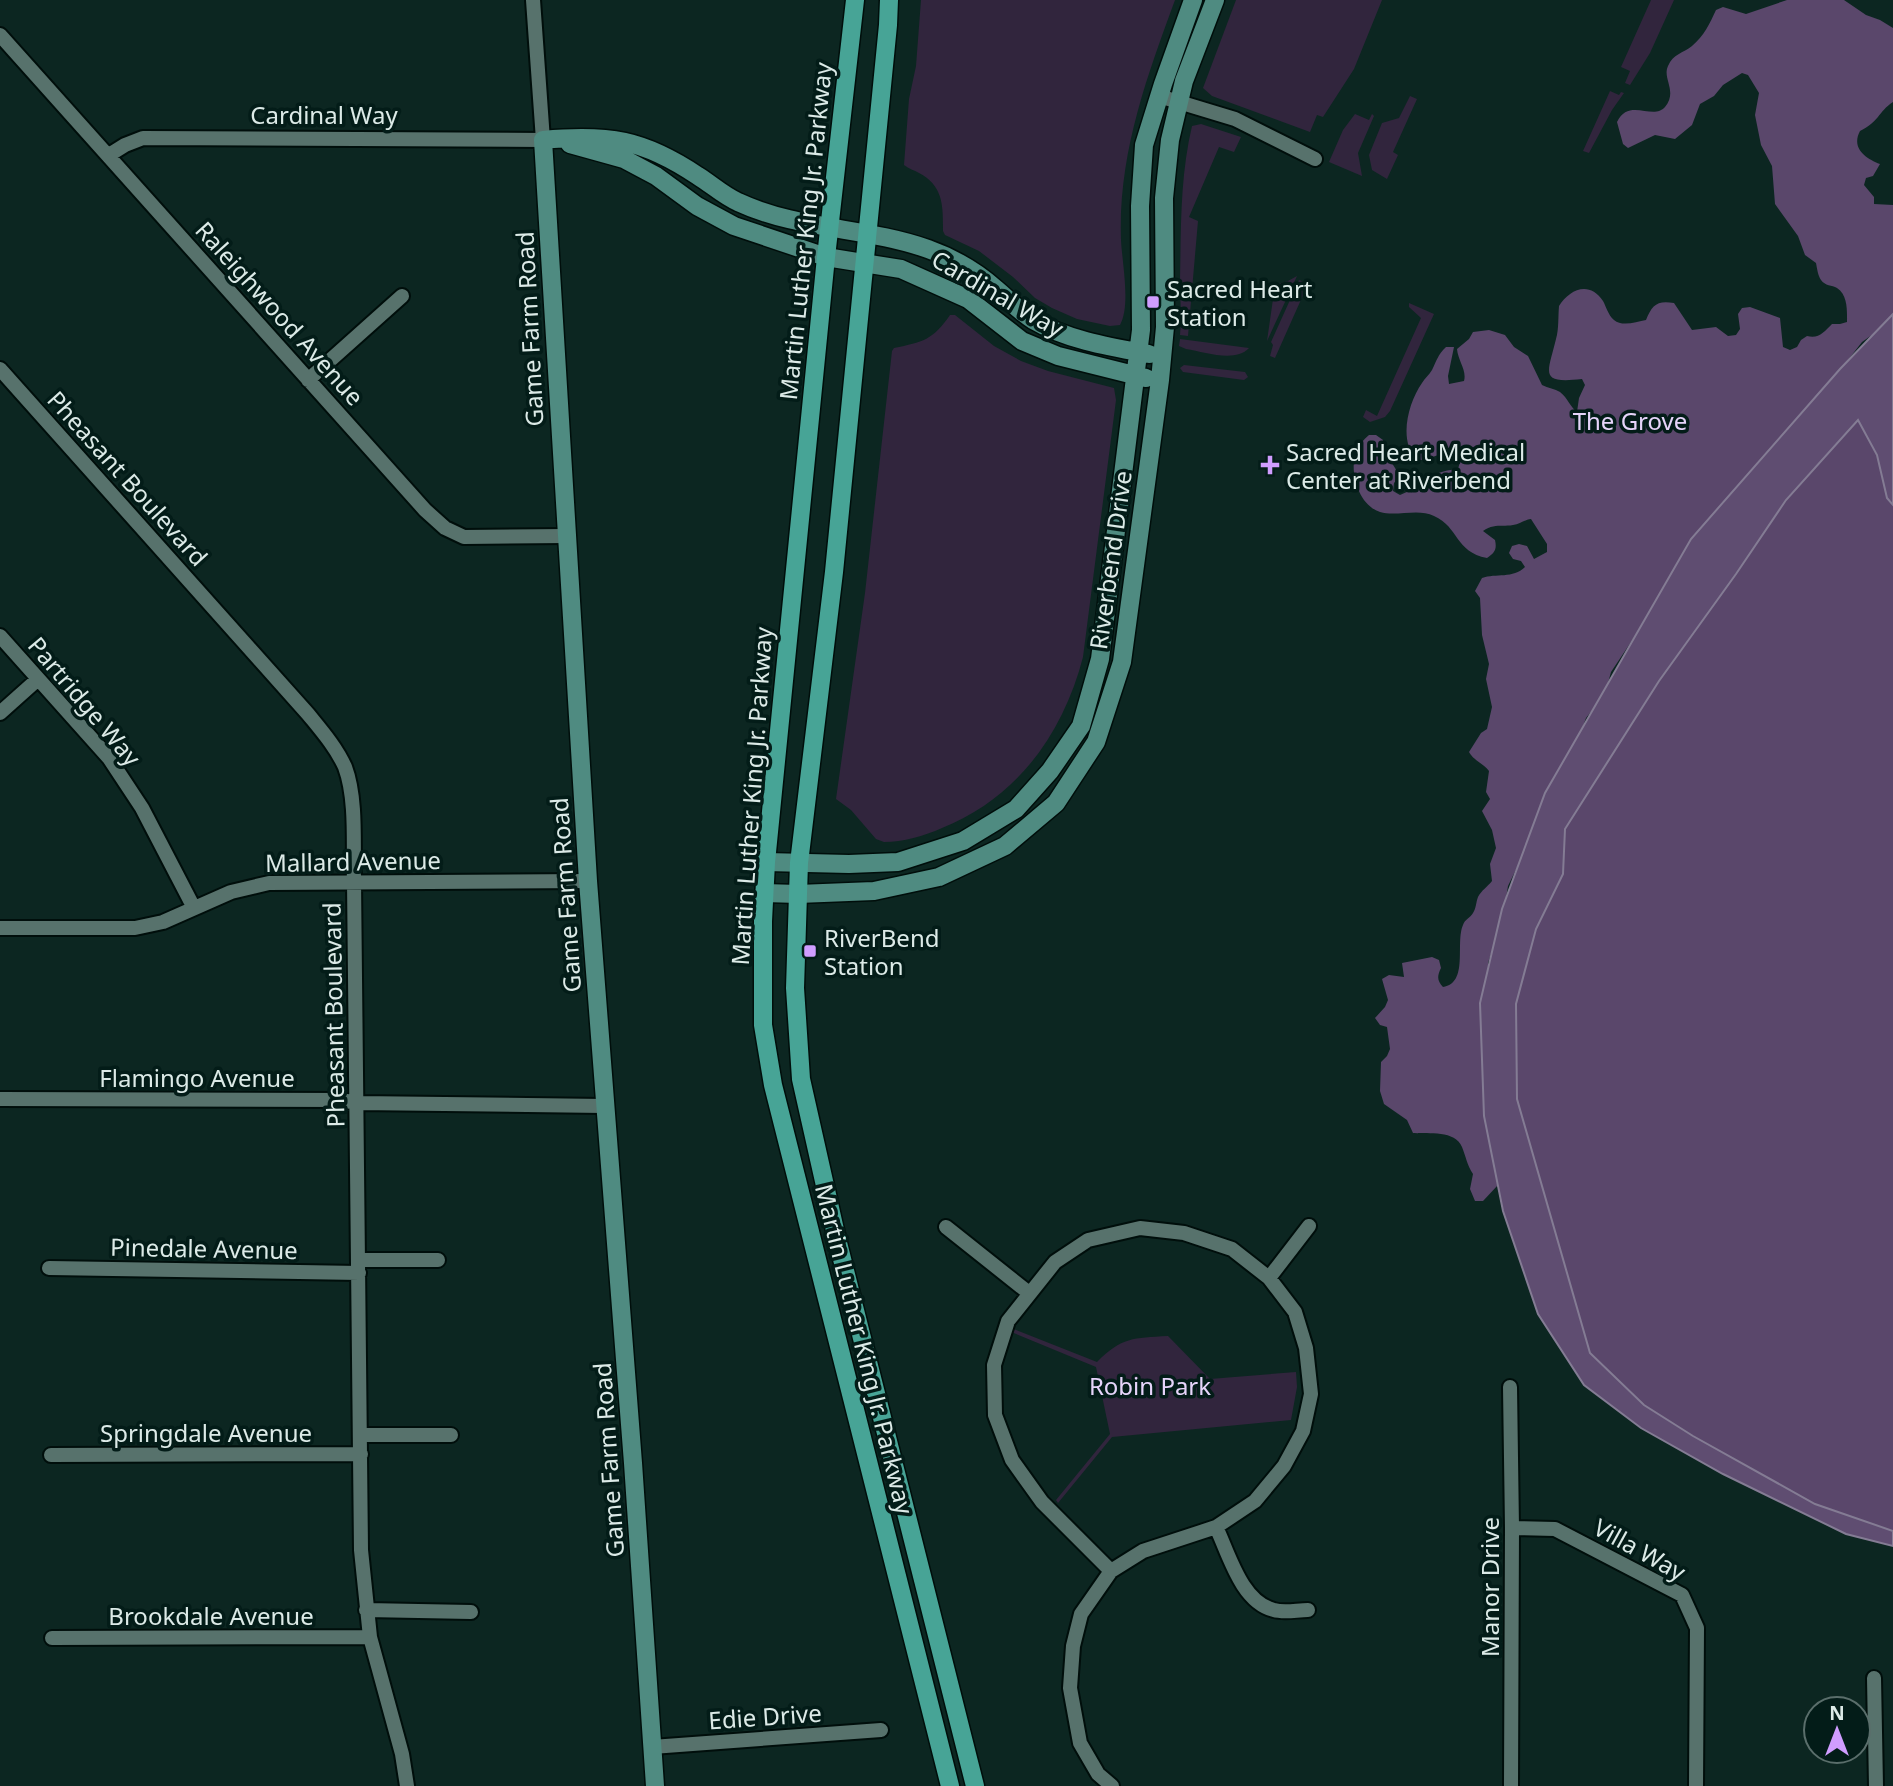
<svg xmlns="http://www.w3.org/2000/svg" width="1893" height="1786" font-family="'Noto Sans',sans-serif">
<style>
.green{fill:#31253d}
.forest{fill:#5a476b}
.water{fill:#5f4d71;stroke:#847c94;stroke-width:2}
.lines{fill:none;stroke-linecap:round;stroke-linejoin:round}
.street-casing{stroke:#000e0b;stroke-width:18}
.secondary-casing{stroke:#000e0b;stroke-width:21}
.primary-casing{stroke:#000e0b;stroke-width:21}
.street{stroke:#57726c;stroke-width:14}
.secondary{stroke:#4f8b81;stroke-width:18}
.primary{stroke:#47a496;stroke-width:18}
.poi-dot{fill:#d09dff;stroke:#031c18;stroke-width:2.5}
.labels{text-anchor:middle;dominant-baseline:central;stroke-width:7;stroke-linejoin:round;paint-order:stroke}
.street-label{font-size:24px;fill:#dceae7;stroke:#031c18}
.poi-label{font-size:24px;fill:#dceae7;stroke:#031c18;text-anchor:start}
.park-label{font-size:24px;fill:#e6d4fa;stroke:#031c18}
</style>
<rect width="100%" height="100%" fill="#0c2621"/>
<path class="green" d="M921 0H1175C1146 79 1118 155 1121 240 1122 262 1131 306 1120 325L1110 326 1077 319 1052 308 1035 298 1013 277 979 251 945 235 943 231C943 207 944 186 919 173 914 170 909 169 904 165L909 99 916 66Z
M1236 0H1382L1354 69 1323 117 1317 115 1310 132 1212 96 1203 88Z
M1651 0H1674L1650 53 1630 85 1625 83 1630 71 1621 67Z
M1610 91 1619 95 1621 92 1624 93 1612 110 1589 153 1583 151Z
M1410 96 1417 99 1393 152 1398 155 1387 179 1372 170 1369 155 1382 123 1399 118Z
M1355 114 1369 120 1372 114 1374 116 1358 153 1362 176 1329 162 1343 130Z
M1201 124 1241 137 1234 152 1219 147 1189 217 1198 221 1188 336 1180 335C1182 317 1180 299 1180 281 1181 228 1180 177 1192 126Z
M1297 276 1267 341 1273 299H1277L1278 294 1273 293 1278 284 1288 281Z
M1299 280 1308 284 1275 358 1270 356 1273 345 1271 342Z
M1409 303 1434 314 1390 411 1385 417 1370 422 1363 417 1366 410 1377 416 1421 318 1409 307Z
M950 315H955L994 346 1021 361 1048 371 1114 388 1116 400 1083 657C1063 734 1017 798 942 828 924 836 903 842 884 842L876 839 851 810 836 799 865 593 892 351 894 348C923 342 933 340 950 315Z
M1180 339 1249 348C1235 363 1205 352 1186 349L1179 346Z
M1184 365 1245 372 1248 377 1244 380 1183 372 1180 368Z
M1011 1328 1097 1362C1122 1337 1133 1338 1168 1336L1210 1379 1296 1372 1297 1387 1291 1420 1112 1437 1058 1503 1056 1500 1110 1434 1096 1367 1009 1331Z"/>
<path class="forest" d="M1787 0H1844L1866 15 1880 20 1893 28V102C1878 112 1879 122 1860 131 1851 148 1865 158 1880 164L1873 176 1866 178 1864 185 1874 197V204L1893 205V320L1862 342 1662 600 1655 601 1637 633 1611 672 1605 694 1586 718 1576 746 1508 886 1503 917 1488 963 1498 1185 1483 1201H1475L1470 1189 1473 1174C1467 1165 1466 1157 1462 1147 1455 1130 1429 1134 1413 1133L1407 1120 1384 1104 1380 1091 1381 1062 1387 1056 1390 1049 1387 1027 1380 1025 1375 1018 1385 1007 1388 1000 1382 979 1389 975 1404 977 1402 963 1432 957 1439 960 1441 968C1437 976 1437 981 1443 987 1469 983 1455 943 1463 925 1465 919 1470 918 1473 913 1476 909 1476 902 1478 897 1481 891 1488 886 1492 881L1490 864 1496 848 1492 830 1482 811 1490 799 1486 792 1489 771C1483 763 1474 761 1469 752L1481 733 1487 729 1492 707 1486 679 1489 664 1482 635 1480 598 1475 591 1482 578C1496 573 1513 579 1525 567L1521 561 1513 559 1509 553 1512 546 1519 544 1527 546 1534 559 1547 552V544L1531 519C1524 520 1520 524 1513 525 1502 527 1494 523 1483 531L1495 540C1497 549 1495 553 1487 558 1455 552 1459 527 1434 516 1418 508 1396 517 1380 512 1358 505 1349 471 1356 452 1359 445 1363 440 1369 435H1376L1383 440C1384 460 1395 462 1399 477L1394 483 1393 491 1400 495C1426 485 1425 472 1458 469L1460 462C1447 444 1433 461 1417 460 1398 441 1408 403 1422 383 1425 378 1429 375 1432 370 1436 362 1438 354 1446 347H1454L1448 376 1449 384 1464 381C1467 370 1458 361 1457 349L1469 339 1473 332 1489 330 1505 335 1514 347 1528 356 1542 385C1548 388 1555 389 1560 392 1568 398 1570 407 1577 412L1579 398 1585 385 1582 379C1538 384 1548 373 1556 339 1559 329 1558 317 1559 306 1569 290 1589 280 1603 301 1606 306 1608 315 1614 320 1622 327 1636 322 1646 320 1652 305 1657 300 1674 303L1692 330 1716 327 1728 336 1736 335 1740 329 1738 314 1742 308 1750 307 1780 318 1783 347 1790 350 1797 347 1801 340 1807 336C1819 339 1824 332 1832 324H1840L1847 322C1847 311 1848 295 1837 288 1832 285 1825 286 1821 280 1818 276 1817 268 1816 263L1805 255 1798 236 1775 204 1772 166 1761 145 1755 115 1759 93 1748 75 1742 73 1723 85 1714 96 1700 104 1692 125 1675 139 1655 135 1628 148 1623 144 1617 122C1629 97 1653 121 1665 107 1678 91 1662 79 1668 66 1673 54 1683 53 1692 46 1704 36 1710 23 1716 10L1723 7 1746 14Z
M1858 420 1877 456 1887 498 1893 505V1531L1815 1504 1693 1436 1644 1405 1590 1353 1517 1099 1516 1004 1536 929 1563 874 1565 829 1659 681 1736 574 1786 500Z"/>
<path class="water" d="M1893 314V505L1887 498 1877 455 1858 420 1786 500 1736 574 1659 681 1565 829 1563 874 1536 929 1516 1004 1517 1099 1590 1353 1644 1405 1693 1436 1815 1504 1893 1531V1546L1846 1534 1723 1474 1641 1428 1584 1385 1538 1314 1503 1211 1484 1116 1480 1003 1502 909 1545 793 1691 539 1840 369Z"/>
<g class="lines">
<g class="street-casing">
<path id="street" d="M0 35 425 510 445 528 464 537 566 536
M1159 96 1235 119 1315 159
M109 155 125 145 143 138 543 140 533 0
M0 369 308 714C321 730 336 747 345 767 357 799 353 847 354 881L361 1550 370 1637 402 1754 407 1786
M308 380 402 296
M0 636 109 758 142 808 194 908
M0 713 38 679
M0 928H135L163 922 231 892 269 883 588 881
M0 1099 341 1100 357 1103 604 1106
M946 1227 1029 1293
M1140 1228 1184 1233 1232 1249 1269 1278 1295 1312 1306 1348 1311 1394 1303 1431 1284 1466 1255 1501 1216 1527 1143 1551 1111 1571 1042 1502 1012 1460 995 1415 994 1365 1008 1321 1055 1262 1088 1240Z
M359 1260H438
M49 1268 359 1273
M1269 1278 1309 1226
M1510 1387 1512 1528 1511 1786
M361 1435H451
M51 1455 361 1454
M1216 1527C1229 1554 1241 1602 1274 1610 1284 1613 1297 1610 1308 1610
M1512 1528 1555 1529 1682 1595 1697 1628 1696 1786
M1111 1571 1081 1614 1073 1646 1070 1688 1080 1743 1098 1774 1112 1786
M366 1610 471 1612
M52 1638 370 1637
M1874 1678 1876 1786
M652 1747 881 1730"/>
</g>
<g class="secondary-casing">
<path id="secondary" d="M543 140 588 881 633 1463 655 1786
M543 140C608 134 643 139 698 176 711 184 724 196 738 202 798 230 866 227 928 249 953 258 976 271 996 289 1008 299 1019 311 1033 320 1067 340 1110 347 1149 354
M570 144 624 159 656 176 697 206 734 226 826 257 901 269 968 299 1022 341 1058 356 1146 378
M766 862 849 864 898 862 963 841 1016 809 1050 771 1081 726 1100 659 1141 330 1140 206 1144 145 1163 84 1193 0
M764 893 798 894 874 891 939 877 1005 846 1056 803 1096 742 1122 662 1160 380 1165 327 1164 198 1170 140 1184 81 1215 0"/>
</g>
<g class="primary-casing">
<path id="primary" d="M855 0 826 257 766 862 763 921V1025L773 1085 950 1786
M889 0 888 25 834 572 799 863 795 988 801 1079 837 1239 975 1786"/>
</g>
<use href="#street" class="street"/>
<use href="#secondary" class="secondary"/>
<use href="#primary" class="primary"/>
</g>
<g class="poi-dot">
<rect x="1146" y="295" width="14" height="14" rx="3.5"/>
<path d="M1266.5 454.5h7v7h7v7h-7v7h-7v-7h-7v-7h7z"/>
<rect x="803" y="944" width="14" height="14" rx="3.5"/>
</g>
<g class="labels">
<g class="street-label">
<text x="324" y="114">Cardinal Way</text>
<text transform="translate(805 231) rotate(-84)">Martin Luther King Jr. Parkway</text>
<text transform="translate(998 293) rotate(30)">Cardinal Way</text>
<text transform="translate(280 313) rotate(48)">Raleighwood Avenue</text>
<text transform="translate(529 329) rotate(-93)">Game Farm Road</text>
<text transform="translate(128 478) rotate(48)">Pheasant Boulevard</text>
<text transform="translate(1110 560) rotate(-82)">Riverbend Drive</text>
<text transform="translate(85 701) rotate(50)">Partridge Way</text>
<text transform="translate(751 796) rotate(-86)">Martin Luther King Jr. Parkway</text>
<text transform="translate(353 861) rotate(-1)">Mallard Avenue</text>
<text transform="translate(565 895) rotate(-94)">Game Farm Road</text>
<text transform="translate(333 1015) rotate(-91)">Pheasant Boulevard</text>
<text x="197" y="1077">Flamingo Avenue</text>
<text transform="translate(204 1248) rotate(1)">Pinedale Avenue</text>
<text transform="translate(865 1349) rotate(76)">Martin Luther King Jr. Parkway</text>
<text x="206" y="1432">Springdale Avenue</text>
<text transform="translate(608 1460) rotate(-94)">Game Farm Road</text>
<text transform="translate(1640 1549) rotate(29)">Villa Way</text>
<text transform="translate(1489 1587) rotate(-90)">Manor Drive</text>
<text x="211" y="1615">Brookdale Avenue</text>
<text transform="translate(765 1716) rotate(-4)">Edie Drive</text>
</g>
<g class="poi-label">
<text x="1167" y="288">Sacred Heart<tspan x="1167" dy="28">Station</tspan></text>
<text x="1286" y="451">Sacred Heart Medical<tspan x="1286" dy="28">Center at Riverbend</tspan></text>
<text x="824" y="937">RiverBend<tspan x="824" dy="28">Station</tspan></text>
</g>
<g class="park-label">
<text x="1630" y="420">The Grove</text>
<text x="1150" y="1385">Robin Park</text>
</g>
</g>
<g transform="translate(1837 1730)"><circle r="33" fill="#031c18" stroke="#5a6e6b" stroke-width="2"/>
<path d="M0-5L12 26L0 18L-12 26Z" fill="#d09dff"/>
<text y="-10" font-size="19" font-weight="bold" text-anchor="middle" fill="#dceae7">N</text>
</g>
</svg>
